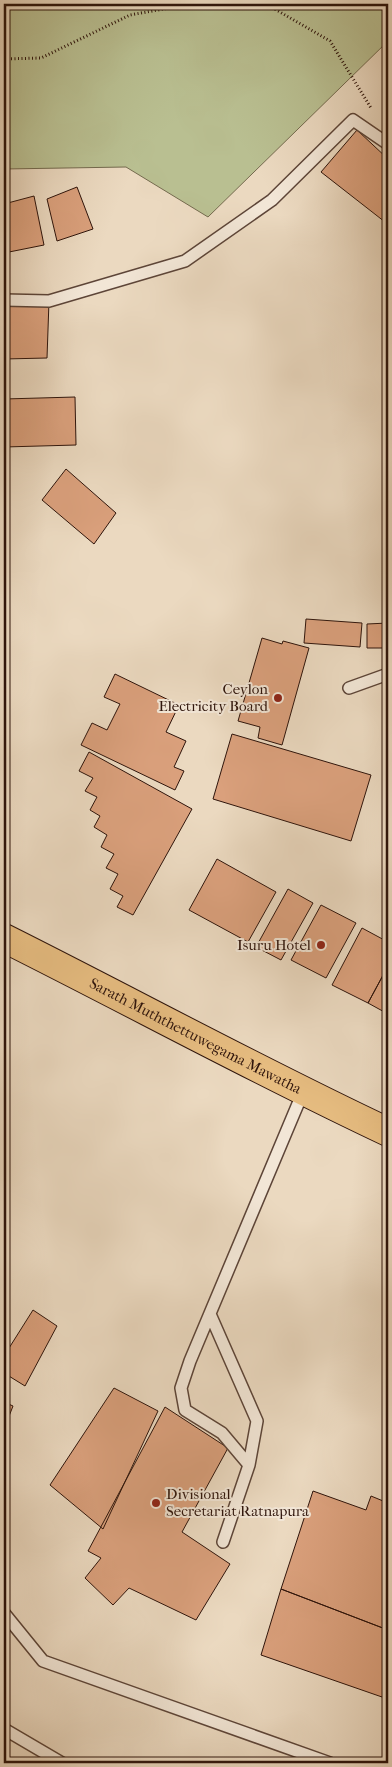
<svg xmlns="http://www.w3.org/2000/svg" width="392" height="1767" font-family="'IM FELL French Canon',serif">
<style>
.green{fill:#b9bf91;stroke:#746a4e}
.building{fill:#daa07c;stroke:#2e140b}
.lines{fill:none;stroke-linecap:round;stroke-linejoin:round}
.service-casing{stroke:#5d4538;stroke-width:14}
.primary-casing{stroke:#2e140b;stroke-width:30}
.path{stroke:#2e140b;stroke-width:3;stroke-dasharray:1 2.5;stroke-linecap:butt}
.service{stroke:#f2e6d6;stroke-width:11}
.primary{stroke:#e6bc80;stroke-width:28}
.poi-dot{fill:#8f2418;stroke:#f2e6d6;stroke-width:2}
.labels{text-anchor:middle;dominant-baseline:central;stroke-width:4;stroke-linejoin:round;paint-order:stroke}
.poi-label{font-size:15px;fill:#2e140b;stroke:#f2e6d6;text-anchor:end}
.street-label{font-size:15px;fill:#2e140b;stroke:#f2e6d6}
</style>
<rect width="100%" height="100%" fill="#ebd9c0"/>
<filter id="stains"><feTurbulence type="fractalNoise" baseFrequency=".004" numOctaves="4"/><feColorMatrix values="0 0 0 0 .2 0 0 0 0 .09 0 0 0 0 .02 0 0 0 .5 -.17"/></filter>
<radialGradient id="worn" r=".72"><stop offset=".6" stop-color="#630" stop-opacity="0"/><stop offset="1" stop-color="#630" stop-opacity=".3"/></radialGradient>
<path class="green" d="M4 4H388V41L208 217 126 167 4 169Z"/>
<path class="building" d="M357 130 388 159V218L385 222 321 172Z
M77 187 93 229 57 241 47 199Z
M34 196 44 245 9 252 4 204Z
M49 301 47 358 4 359V302Z
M75 397 76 445 4 447V399Z
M66 469 116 513 94 544 42 500Z
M306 619 362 623 360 647 304 643Z
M388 623V648H367V624Z
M262 638 282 644 283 641 309 648 282 745 258 738 260 727 238 721Z
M115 674 179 705 166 732 186 741 174 767 184 771 175 790 81 745 92 723 107 730 120 704 104 697Z
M232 734 371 775 351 841 213 799Z
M89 752 192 809 133 915 117 907 123 896 110 889 118 874 106 868 114 854 101 847 107 835 94 827 100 816 90 810 97 797 85 791 93 778 79 771Z
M217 859 276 892 248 942 189 910Z
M288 889 313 903 281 960 256 947Z
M321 905 356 923 326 978 291 960Z
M362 928 388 942V966L368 1003 332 985Z
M388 966V1014L368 1003Z
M33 1310 57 1326 25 1386 4 1373V1356Z
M114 1388 158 1411 103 1529 50 1485Z
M4 1402 13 1406 4 1429Z
M165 1407 228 1448 182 1532 230 1564 196 1620 129 1588 113 1605 85 1578 101 1558 88 1551Z
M313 1491 366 1510 371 1496 388 1503V1630L281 1589Z
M281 1589 388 1630V1681L382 1697 261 1655Z"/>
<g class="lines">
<g class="service-casing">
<path id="service" d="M4 300 49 301 185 261 272 200 353 120 388 144
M349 688 388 674
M210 1314 257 1421 249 1465
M223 1542 249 1465 222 1433 185 1410 181 1388 190 1361 303 1092
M4 1613 43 1661 330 1763
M4 1729 62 1763"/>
</g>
<g class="primary-casing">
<g id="primary">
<path id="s1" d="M4 938C132 1002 258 1071 388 1132"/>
</g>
</g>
<path class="path" d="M266 4 330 41 371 108
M4 59 41 58 130 15 191 4"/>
<use href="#service" class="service"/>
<use href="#primary" class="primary"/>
</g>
<g class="poi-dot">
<circle cx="278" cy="698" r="5"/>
<circle cx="321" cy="945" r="5"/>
<circle cx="156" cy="1503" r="5"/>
</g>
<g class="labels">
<g class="poi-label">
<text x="268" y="689">Ceylon<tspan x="268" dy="17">Electricity Board</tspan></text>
<text x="311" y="945">Isuru Hotel</text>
<text x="166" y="1494" text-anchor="start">Divisional<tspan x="166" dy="17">Secretariat Ratnapura</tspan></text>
</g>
<g class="street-label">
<text stroke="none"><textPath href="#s1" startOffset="215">Sarath Muththettuwegama Mawatha</textPath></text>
</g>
</g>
<rect width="392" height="1767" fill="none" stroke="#ebd9c0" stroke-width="20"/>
<rect x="5" y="5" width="382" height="1757" fill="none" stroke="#2e140b" stroke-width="2.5"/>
<rect x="10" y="10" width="372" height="1747" fill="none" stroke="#2e140b"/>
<rect width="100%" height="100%" filter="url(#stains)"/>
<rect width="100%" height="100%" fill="url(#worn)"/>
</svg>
